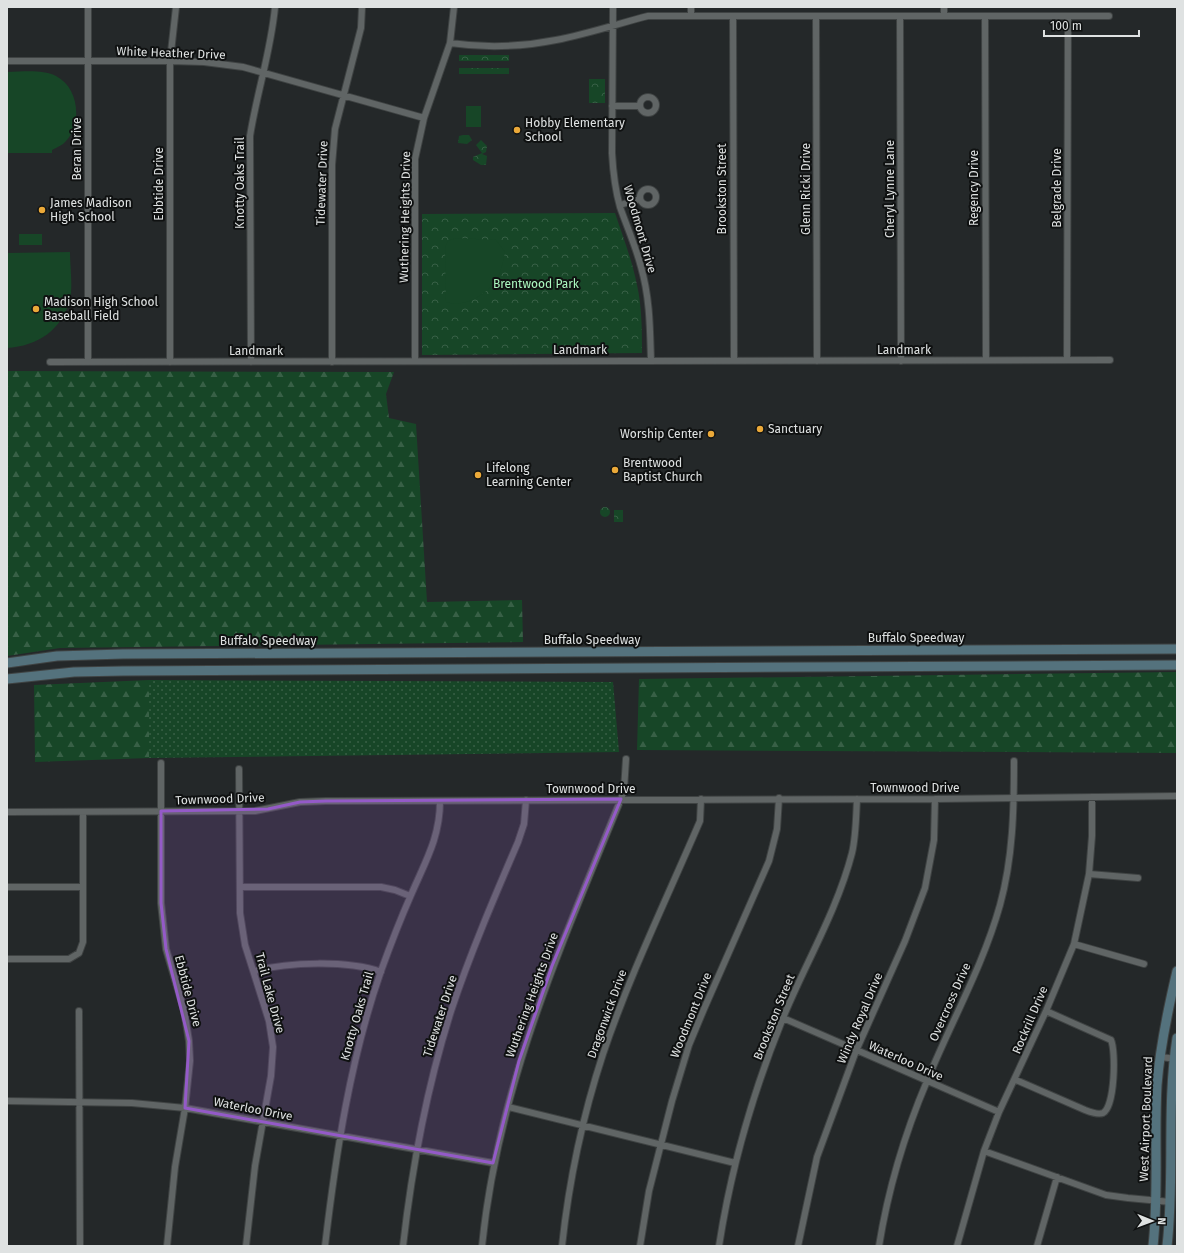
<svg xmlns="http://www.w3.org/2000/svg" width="1184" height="1253" font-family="'Fira Sans',sans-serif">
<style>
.grass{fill:url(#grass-dots)}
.forest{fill:url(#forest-firs)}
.park{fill:url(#park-crowns)}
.pitch{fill:#174627}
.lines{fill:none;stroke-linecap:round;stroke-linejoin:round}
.street-casing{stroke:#3f4343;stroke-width:8}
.secondary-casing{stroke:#3f4343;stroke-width:11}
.street{stroke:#606565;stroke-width:6}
.secondary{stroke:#54727d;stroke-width:9}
.marked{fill:#945ac8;fill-opacity:0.2;stroke:#945ac8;stroke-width:3;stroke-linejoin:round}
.poi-dot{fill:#eba939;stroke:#0f1111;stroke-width:1.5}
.labels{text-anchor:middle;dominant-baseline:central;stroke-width:4;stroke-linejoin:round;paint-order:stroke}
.street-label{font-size:12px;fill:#dfe2e2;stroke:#0f1111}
.poi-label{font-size:12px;fill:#dfe2e2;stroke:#0f1111;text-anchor:start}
.park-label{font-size:12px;fill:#abf7bf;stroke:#0f1111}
</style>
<defs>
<pattern id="grass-dots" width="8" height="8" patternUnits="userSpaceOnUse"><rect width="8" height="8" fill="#174627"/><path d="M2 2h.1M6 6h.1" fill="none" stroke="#386046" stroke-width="1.8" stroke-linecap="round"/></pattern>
<pattern id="forest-firs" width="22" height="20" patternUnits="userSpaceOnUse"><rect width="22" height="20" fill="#174627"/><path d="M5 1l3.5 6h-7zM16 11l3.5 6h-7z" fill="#386046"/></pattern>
<pattern id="park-crowns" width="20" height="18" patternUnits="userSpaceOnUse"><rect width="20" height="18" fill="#174627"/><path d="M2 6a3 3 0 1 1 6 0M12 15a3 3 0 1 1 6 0" fill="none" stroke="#386046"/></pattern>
</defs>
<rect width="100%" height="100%" fill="#242829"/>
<path class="grass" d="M149 680 613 682 619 752 149 758Z"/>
<path class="forest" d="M7 371 394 372 386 394 389 418 416 424 427 602 522 600 523 642 60 648 7 656Z
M1177 672V753L637 750 639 679Z
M149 680V758L35 762 34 685Z"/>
<path class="park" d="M459 55H509V61H459Z
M459 68H509V74H459Z
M589 79H605V103H589Z
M463 135H469L472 140 467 144 458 143 459 136Z
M481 140 487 146 486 152 482 154 487 156 486 165H481L473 160V157L482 153 476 145Z
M615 213C623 237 632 260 637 285 642 307 642 331 642 353L422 355V214Z
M600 512a5 5 0 1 1 10 0a5 5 0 1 1-10 0Z
M614 510H623V522H614Z"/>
<path class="pitch" d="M7 72C23 72 41 69 56 76 80 88 83 127 63 144 60 146 56 148 52 150V153H7Z
M466 106H481V127H466Z
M19 234H42V245H19Z
M456 238 496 240 505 252C503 262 501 273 495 282 484 296 464 308 446 302L445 247 448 241Z
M70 252C70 265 73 287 70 299 62 330 38 346 7 348V253Z"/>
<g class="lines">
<g class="street-casing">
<path id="street" d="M88 7V362
M613 7 612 153C613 171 615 189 620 207 627 227 636 247 641 267 650 298 650 329 651 361
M691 7V16
M944 7V15
M733 16 734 361
M816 16 817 361
M900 16 901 361
M985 16 986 360
M450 43C485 48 521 47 556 40 587 34 617 24 648 16H1109
M7 61H170L204 62 243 67 424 118
M640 105a8 8 0 1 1 16 0a8 8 0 1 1-16 0Z
M612 106H640
M640 197a8 8 0 1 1 16 0a8 8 0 1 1-16 0Z
M620 205 640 199
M1067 360 1068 17
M415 361V159L424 118 450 43 454 7
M50 362 1110 360
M170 362V61L176 7
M251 362 250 136C257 92 271 51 275 7
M332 362V165L335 129 361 28 362 7
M161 763V903L166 949 184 1010 189 1041 190 1061 185 1108 175 1167 167 1246
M239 769 240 913 245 945 269 1021 273 1047 271 1076 255 1166 246 1246
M7 812 255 811 300 802 326 801 935 799 1177 796
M1089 874 1138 878
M7 887H83
M240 887H381L395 890 410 896
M1074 944 1144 964
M7 959H69L79 953 83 942V812
M254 971C289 962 347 960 381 972
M79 1011 80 1246
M783 1018 999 1112
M1160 1057 1177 1059
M1016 1080 1085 1110C1090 1112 1098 1115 1103 1113 1115 1107 1116 1051 1111 1040L1046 1011
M7 1101 132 1103 185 1108 493 1163
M508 1107 735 1163
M984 1151 1106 1195 1128 1198 1171 1202
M325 1246C336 1153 350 1060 381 971 390 946 400 920 411 895 425 862 440 838 440 801
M403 1246C412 1167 427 1087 451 1011 470 954 494 898 518 842L524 824 526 800
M482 1246C498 1086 561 946 621 799L624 790 626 759
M562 1246C569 1181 583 1115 603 1054 630 974 667 898 700 821L701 799
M640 1246 649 1191 672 1101 689 1045 704 1009 769 861 777 829 779 798
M719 1246C731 1168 753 1092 783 1018 805 964 837 911 852 853 856 836 856 817 857 799
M798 1246 817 1157 856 1051 905 941 925 888 934 840 935 799
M879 1246C888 1190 905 1133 927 1081 951 1022 983 966 1000 905 1013 858 1014 809 1014 761
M957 1246 984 1151 999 1112 1046 1011 1074 944 1089 874 1092 836V797
M1037 1246 1057 1177"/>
</g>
<g class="secondary-casing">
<path id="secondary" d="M7 663 57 656 123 654 1177 649
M7 679 74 672 123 671 1177 665
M1153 1246C1159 1192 1154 1139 1157 1085 1160 1046 1168 1009 1177 971
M1167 1246C1175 1177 1166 1107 1177 1038"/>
</g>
<use href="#street" class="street"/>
<use href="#secondary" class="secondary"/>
</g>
<path class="marked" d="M621 799 552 966 519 1061 493 1163 185 1108 189 1041 166 949 161 903V811L268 809 300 802 326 801Z"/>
<g class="poi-dot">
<circle cx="517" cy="130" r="4"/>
<circle cx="42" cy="210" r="4"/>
<circle cx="36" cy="309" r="4"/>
<circle cx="760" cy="429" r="4"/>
<circle cx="711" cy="434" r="4"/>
<circle cx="615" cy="470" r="4"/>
<circle cx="478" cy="475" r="4"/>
</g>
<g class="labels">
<g class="street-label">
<text transform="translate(171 53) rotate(2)">White Heather Drive</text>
<text transform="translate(77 149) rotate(-90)">Beran Drive</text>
<text transform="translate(240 183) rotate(-90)">Knotty Oaks Trail</text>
<text transform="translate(322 183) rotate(-88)">Tidewater Drive</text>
<text transform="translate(159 184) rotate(-90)">Ebbtide Drive</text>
<text transform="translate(974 188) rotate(-90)">Regency Drive</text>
<text transform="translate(1057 188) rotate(-90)">Belgrade Drive</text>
<text transform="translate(722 189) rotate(-90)">Brookston Street</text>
<text transform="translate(806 189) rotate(-90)">Glenn Ricki Drive</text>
<text transform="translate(890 189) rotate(-90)">Cheryl Lynne Lane</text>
<text transform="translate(405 217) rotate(-89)">Wuthering Heights Drive</text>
<text transform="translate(640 229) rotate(74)">Woodmont Drive</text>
<text x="580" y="350">Landmark</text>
<text x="904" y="350">Landmark</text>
<text x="256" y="351">Landmark</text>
<text x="916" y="638">Buffalo Speedway</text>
<text x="592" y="640">Buffalo Speedway</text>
<text x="268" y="641">Buffalo Speedway</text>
<text x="915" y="788">Townwood Drive</text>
<text x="591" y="789">Townwood Drive</text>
<text transform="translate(220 799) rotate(-2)">Townwood Drive</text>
<text transform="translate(188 991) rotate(75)">Ebbtide Drive</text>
<text transform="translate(270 993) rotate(75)">Trail Lake Drive</text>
<text transform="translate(532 995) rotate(-70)">Wuthering Heights Drive</text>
<text transform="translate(950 1002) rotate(-66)">Overcross Drive</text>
<text transform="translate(607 1014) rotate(-70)">Dragonwick Drive</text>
<text transform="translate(691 1015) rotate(-68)">Woodmont Drive</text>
<text transform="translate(357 1016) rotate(-74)">Knotty Oaks Trail</text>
<text transform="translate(440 1016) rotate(-72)">Tidewater Drive</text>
<text transform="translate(774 1017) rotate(-68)">Brookston Street</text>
<text transform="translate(860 1018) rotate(-67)">Windy Royal Drive</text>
<text transform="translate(1030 1020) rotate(-67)">Rockrill Drive</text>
<text transform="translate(906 1061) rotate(24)">Waterloo Drive</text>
<text transform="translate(253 1109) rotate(11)">Waterloo Drive</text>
<text transform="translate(1146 1119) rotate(-88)">West Airport Boulevard</text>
</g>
<g class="poi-label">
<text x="525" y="123">Hobby Elementary<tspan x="525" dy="14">School</tspan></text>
<text x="50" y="203">James Madison<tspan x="50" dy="14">High School</tspan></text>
<text x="44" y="302">Madison High School<tspan x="44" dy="14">Baseball Field</tspan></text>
<text x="768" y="429">Sanctuary</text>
<text x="703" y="434" text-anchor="end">Worship Center</text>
<text x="623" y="463">Brentwood<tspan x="623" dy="14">Baptist Church</tspan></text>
<text x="486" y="468">Lifelong<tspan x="486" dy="14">Learning Center</tspan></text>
</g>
<g class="park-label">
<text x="536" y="284">Brentwood Park</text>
</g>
</g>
<rect width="1184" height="1253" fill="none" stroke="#dfe2e2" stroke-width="16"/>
<g transform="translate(1152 1221) rotate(91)" stroke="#0f1111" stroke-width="3" paint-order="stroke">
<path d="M0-3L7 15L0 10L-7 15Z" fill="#dfe2e2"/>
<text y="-6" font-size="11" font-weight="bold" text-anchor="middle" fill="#dfe2e2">N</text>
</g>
<path d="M1044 30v6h95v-6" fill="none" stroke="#dfe2e2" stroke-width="2"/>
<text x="1050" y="30" font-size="12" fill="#dfe2e2" stroke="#0f1111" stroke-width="3" paint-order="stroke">100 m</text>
</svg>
